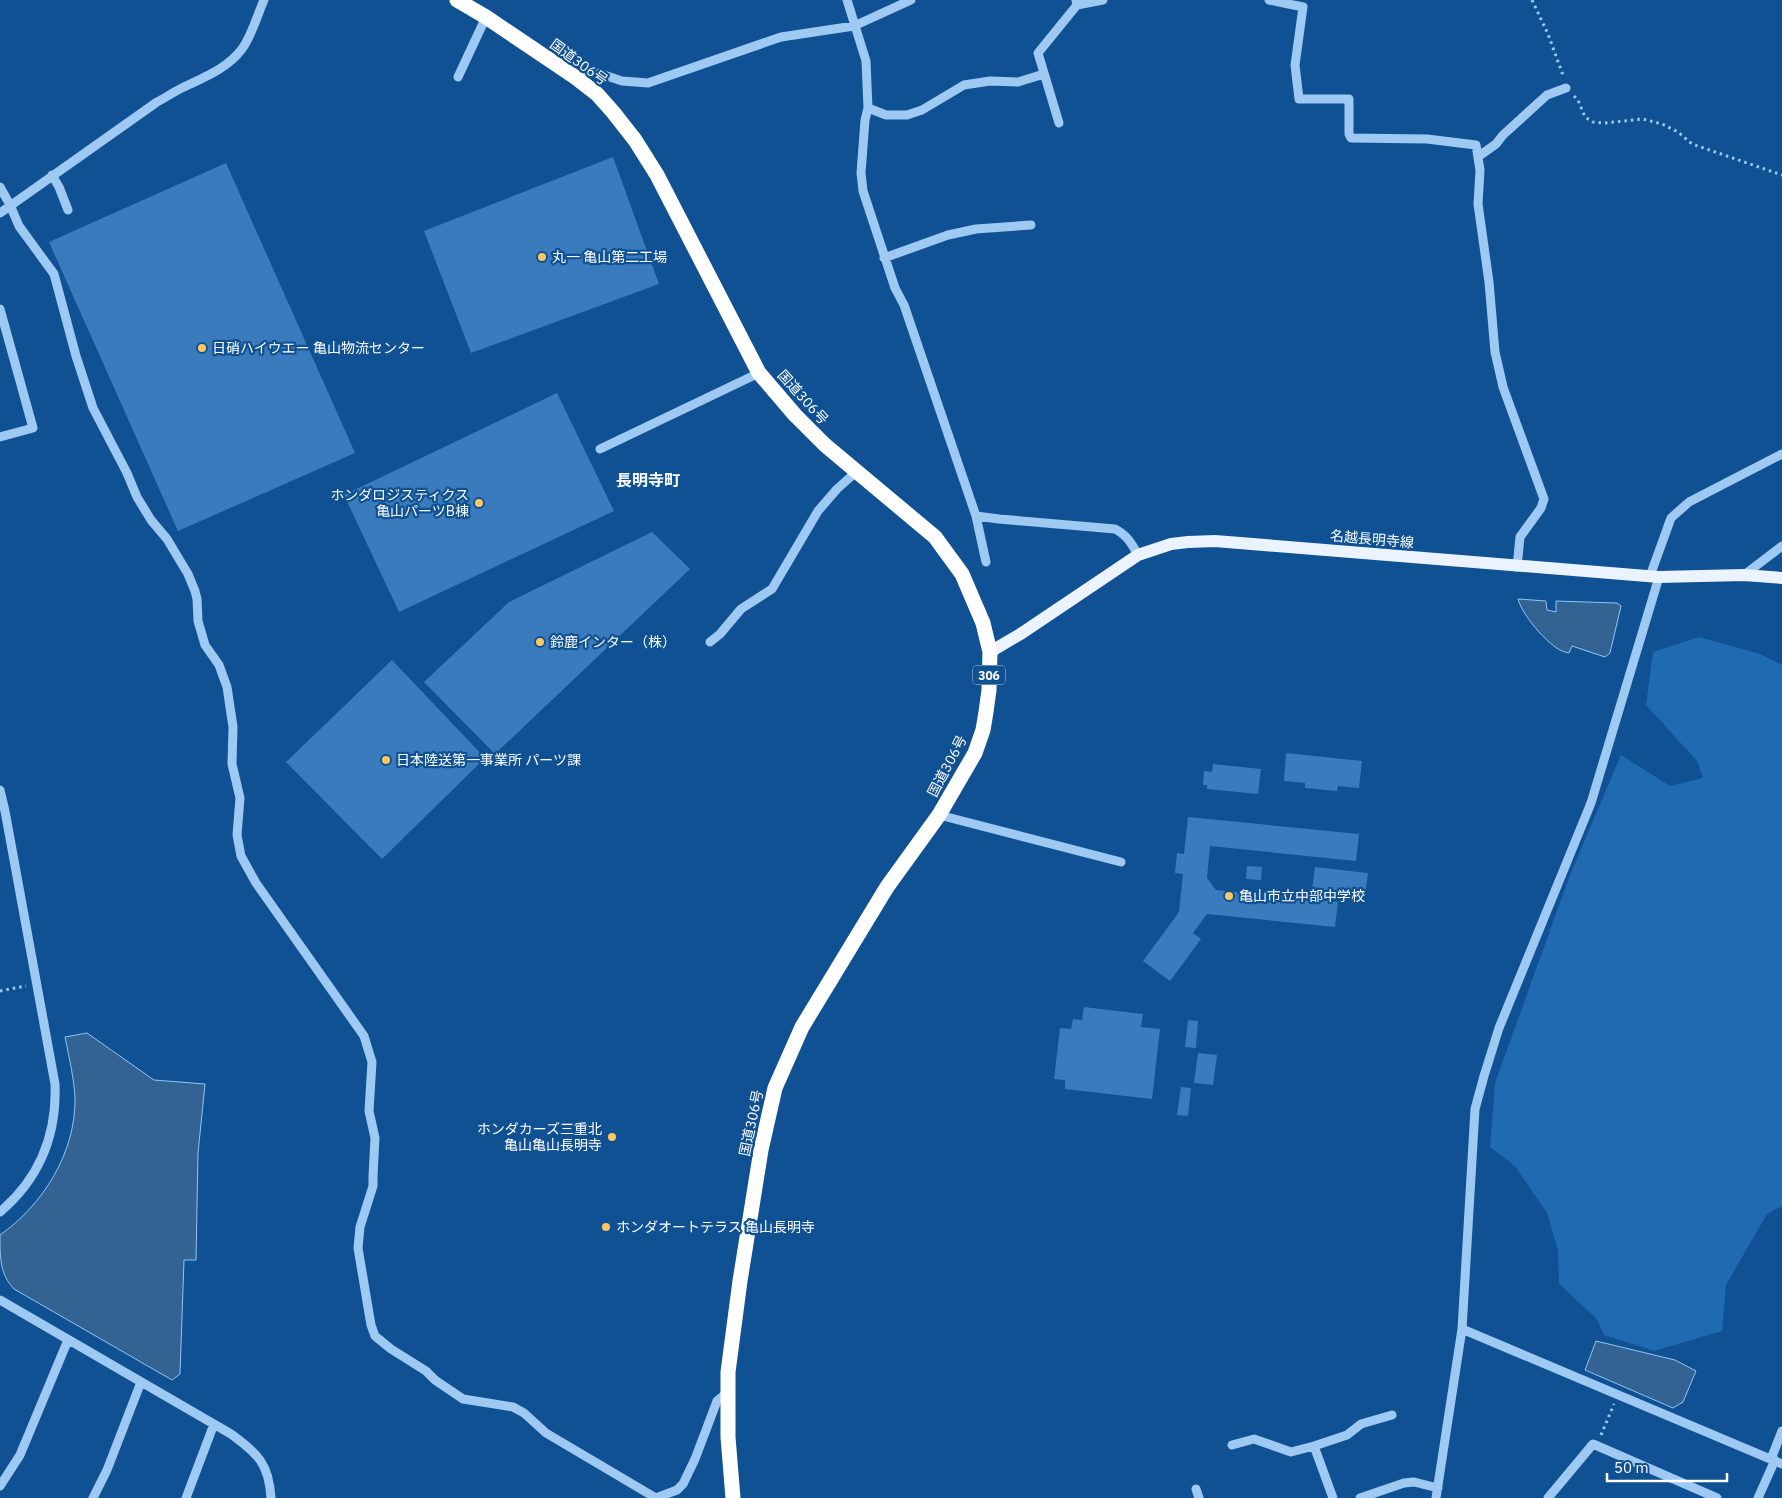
<svg xmlns="http://www.w3.org/2000/svg" width="1782" height="1498" font-family="'IBM Plex Sans','Noto Sans JP',sans-serif">
<style>
.green{fill:#1f6ab1}
.water{fill:#336393;stroke:#8fc5f7}
.building{fill:#397bbc}
.lines{fill:none;stroke-linecap:round;stroke-linejoin:round}
.path{stroke:#9dc9f3;stroke-width:3;stroke-dasharray:2.5 4;stroke-linecap:butt}
.minor{stroke:#9dc9f3;stroke-width:9}
.major{stroke:#eaf3ff;stroke-width:12}
.highway{stroke:#fff;stroke-width:15}
.poi-dot{fill:#ffc760;stroke:#105193;stroke-width:2}
.labels{text-anchor:middle;dominant-baseline:central;stroke-width:4.5;stroke-linejoin:round;paint-order:stroke}
.shield{fill:#105193;stroke:#b7cbdf;stroke-width:1}
.shield-label{font-size:12px;font-weight:bold;fill:#fff}
.street-label{font-size:14px;fill:#fff;stroke:#105193}
.poi-label{font-size:14px;fill:#fff;stroke:#105193;text-anchor:start}
.quarter-label{font-size:16px;font-weight:bold;fill:#fff;stroke:#105193}
</style>
<rect width="100%" height="100%" fill="#105193"/>
<path class="green" d="M1699 637 1760 654 1782 665V1206L1767 1214 1726 1285 1722 1331 1654 1351 1604 1335 1597 1319 1559 1284 1558 1250 1547 1213 1515 1166 1490 1147 1495 1083 1570 875 1621 755 1670 786 1703 778 1697 761 1646 705 1653 652Z"/>
<path class="water" d="M1518 599 1546 601 1547 610 1556 612V601L1617 603 1621 606 1610 653 1605 657 1572 646 1569 653C1552 652 1522 615 1518 599Z
M87 1033 154 1080 205 1084 198 1153 196 1260H184L180 1374 172 1380 14 1289C0 1274 0 1259 0 1235 43 1205 76 1152 75 1098 74 1078 69 1057 65 1037Z
M1596 1341 1675 1360 1696 1371 1683 1402 1673 1408 1585 1370Z"/>
<path class="building" d="M613 157 659 284 471 353 424 231Z
M226 163 355 453 178 531 49 242Z
M557 393 614 511 399 612 344 495Z
M652 532 690 569 495 754 424 682 509 602Z
M392 660 485 758 382 859 286 762Z
M1286 753 1362 761 1359 788 1338 786 1337 791 1305 788V783L1284 781Z
M1213 764 1261 769 1258 794 1207 789V785H1203L1204 771 1212 772Z
M1188 817 1359 834 1356 861 1210 846 1207 878 1216 890 1338 902 1335 927 1207 914 1193 933 1201 939 1170 981 1143 961 1179 912 1183 874 1175 873 1177 853 1184 854Z
M1247 866 1262 867 1261 880 1246 879Z
M1315 867 1368 873 1365 896 1312 890Z
M1084 1007 1143 1014 1141 1027 1160 1029 1152 1099 1065 1089V1080L1054 1079 1060 1028 1071 1029 1073 1019 1082 1020Z
M1188 1020 1198 1021 1196 1048 1185 1047Z
M1198 1053 1217 1055 1213 1085 1194 1083Z
M1181 1087 1191 1088 1188 1116 1177 1115Z"/>
<g class="lines">
<path class="path" d="M1532 0 1548 34 1564 78
M1574 96 1578 100 1585 117 1593 122 1605 123 1643 119 1662 124 1678 132 1692 144 1782 175
M0 991 26 986
M1601 1435 1614 1404"/>
<path class="minor" d="M847 0 866 61 868 108 865 120 861 173 863 191 895 288 904 305 976 516 986 562
M1076 0 1077 5 1103 0
M1269 0 1303 7 1295 65 1299 99H1349V134L1351 138 1427 139 1476 145 1480 170 1478 204 1489 282 1495 352 1503 387 1544 499 1541 508 1520 537 1517 567
M458 77 486 17
M575 77 589 70 622 81 648 83 781 37 854 26 911 0
M868 108 886 115H907L922 110 964 85 990 81 1018 82 1044 74
M1059 123 1038 53 1077 5
M1479 156 1496 144 1503 135 1547 95 1566 88
M52 175 59 187 68 210
M0 187 10 205 19 226 54 274 76 356 93 408 127 473 137 497 151 520 167 539 188 574 195 591 197 599 198 621 205 645 219 665 227 687 233 727 232 764 240 798 237 835 241 856 256 883 364 1036 372 1062 369 1111 375 1138 373 1176V1186L360 1227 358 1248 371 1325 375 1336 391 1349 426 1371 435 1380 463 1399 513 1407 524 1413 546 1433 656 1498
M0 213 157 102C165 98 172 93 180 89 202 78 226 70 242 49 252 35 257 16 264 0
M884 258 948 235 976 229 1031 225
M0 309 33 428 0 437
M600 449 759 373
M976 516 999 519 1115 529C1127 535 1132 544 1138 555
M1744 575 1782 546
M1650 576 1671 518 1689 502 1782 454
M1659 577 1591 803 1499 1028 1484 1076 1475 1109 1462 1329 1782 1464
M710 642 720 634 741 609 772 589 818 511 837 489 856 472
M0 790 5 811 55 1084C57 1136 40 1178 0 1212
M939 815 1121 862
M0 1300 231 1434C257 1453 269 1463 271 1498
M1232 1445 1254 1439 1291 1452 1314 1446 1347 1435 1361 1424 1392 1415
M1314 1446 1333 1498
M1771 1459 1782 1431
M0 1486 20 1455 68 1340
M1196 1489 1199 1498
M93 1498 107 1470 141 1382
M186 1498 214 1424
M656 1498 677 1490 683 1484 695 1459 717 1401 728 1392
M1360 1498 1404 1483 1414 1482 1438 1488
M1436 1498 1462 1329
M1548 1498 1593 1444 1717 1498
M1758 1498 1775 1460"/>
<path class="major" d="M990 652 1022 633 1138 555 1171 544 1188 542 1215 541 1659 577 1744 575 1782 578"/>
<path class="highway" d="M457 0 486 17 575 77 597 94 613 112 635 140 657 175 759 373 795 415 825 445 935 537 962 574 983 623 990 652 989 690 986 712 983 730 975 753 939 815 887 887 802 1027 775 1088 761 1150 740 1281 728 1372V1437L733 1498"/>
</g>
<g class="poi-dot">
<circle cx="542" cy="257" r="5"/>
<circle cx="202" cy="348" r="5"/>
<circle cx="479" cy="503" r="5"/>
<circle cx="540" cy="642" r="5"/>
<circle cx="386" cy="760" r="5"/>
<circle cx="1229" cy="896" r="5"/>
<circle cx="612" cy="1137" r="5"/>
<circle cx="606" cy="1227" r="5"/>
</g>
<g class="labels">
<rect class="shield" x="973" y="665.5" width="32" height="19" rx="4"/>
<g class="shield-label">
<text x="989" y="675">306</text>
</g>
<g class="street-label">
<text transform="translate(579 62) rotate(36)">国道306号</text>
<text transform="translate(803 397) rotate(48)">国道306号</text>
<text transform="translate(1372 539) rotate(5)">名越長明寺線</text>
<text transform="translate(947 766) rotate(-62)">国道306号</text>
<text transform="translate(751 1123) rotate(-78)">国道306号</text>
</g>
<g class="poi-label">
<text x="552" y="257">丸一 亀山第二工場</text>
<text x="212" y="348">日硝ハイウエー 亀山物流センター</text>
<text x="469" y="495" text-anchor="end">ホンダロジスティクス<tspan x="469" dy="16">亀山パーツB棟</tspan></text>
<text x="550" y="642">鈴鹿インター（株）</text>
<text x="396" y="760">日本陸送第一事業所 パーツ課</text>
<text x="1239" y="896">亀山市立中部中学校</text>
<text x="602" y="1129" text-anchor="end">ホンダカーズ三重北<tspan x="602" dy="16">亀山亀山長明寺</tspan></text>
<text x="616" y="1227">ホンダオートテラス 亀山長明寺</text>
</g>
<g class="quarter-label">
<text x="648" y="480">長明寺町</text>
</g>
</g>
<path d="M1607 1473v8h120v-8" fill="none" stroke="#ffffff" stroke-width="2.5"/>
<text x="1614" y="1473" font-size="15" fill="#ffffff" stroke="#105193" stroke-width="4" paint-order="stroke">50 m</text>
</svg>
